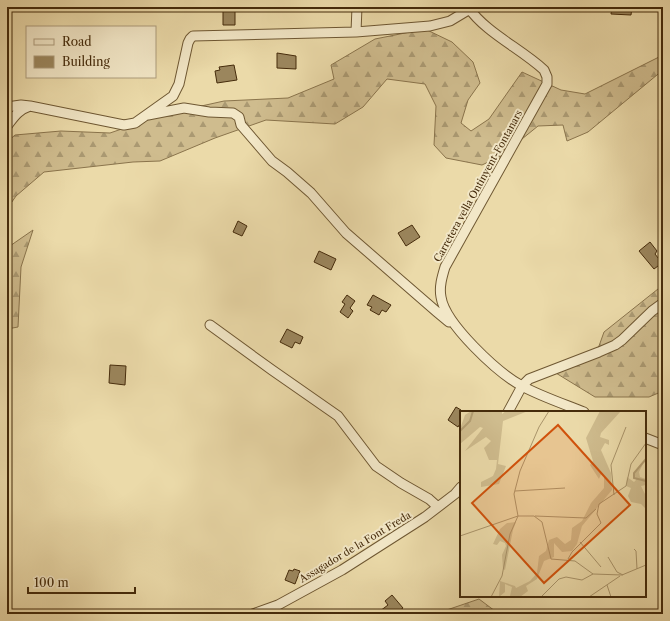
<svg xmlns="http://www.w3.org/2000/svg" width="670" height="621" font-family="'Libre Caslon Text',serif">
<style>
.forest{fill:url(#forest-firs);stroke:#8a744c}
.building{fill:#9b865d;stroke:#452b0b}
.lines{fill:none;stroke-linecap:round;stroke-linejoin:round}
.minor-casing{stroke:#6e5732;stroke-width:11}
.minor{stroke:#f2e7c7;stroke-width:9}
.labels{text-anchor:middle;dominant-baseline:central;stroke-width:4;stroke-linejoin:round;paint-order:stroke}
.street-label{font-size:10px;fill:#452b0b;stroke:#f2e7c7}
.inset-river{fill:none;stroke:#b39e73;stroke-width:2}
.inset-road{fill:none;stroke:#a9946a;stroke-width:1}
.view{fill:#d0520c;fill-opacity:0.15;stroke:#d0520c;stroke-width:2}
.inset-edge{fill:none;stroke:#452b0b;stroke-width:2}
</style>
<defs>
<pattern id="forest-firs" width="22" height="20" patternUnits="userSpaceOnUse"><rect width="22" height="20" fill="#cfbc8e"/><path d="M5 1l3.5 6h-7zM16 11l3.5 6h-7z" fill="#aa9972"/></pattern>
</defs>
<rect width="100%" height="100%" fill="#ebdaa9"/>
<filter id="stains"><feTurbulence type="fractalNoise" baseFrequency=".005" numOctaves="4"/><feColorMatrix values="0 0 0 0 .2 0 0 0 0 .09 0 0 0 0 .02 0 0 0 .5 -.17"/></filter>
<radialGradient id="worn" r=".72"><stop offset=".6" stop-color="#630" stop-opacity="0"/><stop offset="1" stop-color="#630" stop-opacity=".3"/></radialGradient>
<path class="forest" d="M425 29 452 42 473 62 480 83 468 100 461 123 471 131 489 119 522 72 561 90 585 94 663 55V70L588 132 567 141 563 125 538 126 501 156 482 165 446 158 434 145 436 106 425 84 387 79 363 107 335 124 266 120 215 138 160 161 133 162 44 172 16 196 7 209V142L15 135 61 131 110 133 165 114 224 101 288 98 334 79 331 65 375 39Z
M33 230 21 267 18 327 7 329V248Z
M663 285V391L649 397H595L551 370 582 361 599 346 604 332Z
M479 599 499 614H435Z"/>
<path class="building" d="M612 7H632L631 15 611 14Z
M223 8H235V25H223Z
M277 53 296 56V69L277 68Z
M234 65 237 80 217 83 215 71 220 70 219 67Z
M238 221 247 226 242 236 233 232Z
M412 225 420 237 406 246 398 233Z
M650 242 657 251 655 254 662 263 654 269 639 251Z
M319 251 336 259 331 270 314 262Z
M347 295 355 301 350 308 353 311 348 318 340 312 345 304 342 302Z
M373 295 391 305 386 312 382 310 379 315 370 310 372 307 367 305Z
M287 329 303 337 300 344 295 342 292 348 280 342Z
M110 365 126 366 125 385 109 383Z
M456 407 461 410V422L458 427 448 420Z
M294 569 300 571 295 584 285 580 289 570 293 571Z
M392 595 403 608 395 614H376L388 605 385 601Z"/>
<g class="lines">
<g class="minor-casing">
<path id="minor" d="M468 7C486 33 520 48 544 70L547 77V84L445 267C442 277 439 287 441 297 445 324 498 373 522 386 540 396 564 404 584 412
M356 32 357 7
M7 107 21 105 30 106 124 125 135 123 173 96 179 84 188 43 190 39 193 36 356 32 430 26 450 21 470 9
M148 115 184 108 209 112 233 113 239 117 241 125 272 161 287 172 311 193 346 233 437 312 449 322
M7 126C14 117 18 110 30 106
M210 325 272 370 338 416 376 466 401 483 429 499 438 507
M508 412 522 386 529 379 599 352 615 345 622 340 652 311 663 303
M645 438 663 445
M253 614 278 605 342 570 425 517 455 494 461 487"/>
</g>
<use href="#minor" class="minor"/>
</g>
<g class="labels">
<g class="street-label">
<text transform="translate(478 186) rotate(-61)">Carretera vella Ontinyent-Fontanars</text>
<text transform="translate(355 547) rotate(-31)">Assagador de la Font Freda</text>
</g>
</g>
<g transform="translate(460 411)">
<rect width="186" height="186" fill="#ebdaa9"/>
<path d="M11 0H42V3L46 0H68L43 10 38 53 46 55 39 73 21 76V71L33 65 36 58 37 49H29L24 37 31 30 26 26 5 40 23 17 20 16 0 33V18L5 4ZM140 0H161L141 22 140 26 149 29V34L145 32 141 39 151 62 152 79 122 115 117 133 112 140 102 141 94 132V146L84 150 77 168 66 175 68 180 60 186 50 185 52 176 45 173V181L39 186 40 170 55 175 56 177 70 170 77 162 79 145 86 140 89 129 97 126 105 133 111 129 112 117 122 110 131 92 144 77V64L141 63 139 68 130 54 133 50 126 27ZM183 53 179 61 180 66 186 68V74L181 75 186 85V98L181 93 171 91 168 85 171 77 166 75 167 66 174 71 176 69 174 61ZM56 111 53 119 45 159 43 158 42 144 46 135 45 132 40 130 37 134 33 133 40 118 47 112Z" fill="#cfbc8e"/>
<path class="inset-river" d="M0 20 10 10 13 0M186 48 174 62V67L186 70"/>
<path class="inset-road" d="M55 80 105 77M154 84 151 54 166 16M58 105 54 83 60 60 79 16 89 0M75 105 126 107 136 98M0 125 58 105H74L82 111 91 148 115 150 133 163 162 164 186 154M120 131 141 156M174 138 176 140 177 158M148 146 157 161 163 164M108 148 112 141 141 112 137 103 139 93 166 75 171 53 186 32M147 174 151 186M31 186 42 165 50 123 58 105M81 186 99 168 106 166 122 169 133 163M129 186 160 165"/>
<path class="view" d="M98 14 170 94 84 172 12 92Z"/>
<rect width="186" height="186" class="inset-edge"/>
</g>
<rect width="670" height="621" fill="none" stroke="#ebdaa9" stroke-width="24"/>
<rect x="8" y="8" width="654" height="605" fill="none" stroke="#452b0b" stroke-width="2"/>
<rect x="12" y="12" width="646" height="597" fill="none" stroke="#452b0b"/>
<rect x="26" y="26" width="130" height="52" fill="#f2e7c7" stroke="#ad9c7c"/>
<rect x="34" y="39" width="20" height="6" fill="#f2e7c7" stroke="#ad9c7c"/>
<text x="62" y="46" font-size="12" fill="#452b0b">Road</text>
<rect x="34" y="56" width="20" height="12" fill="#9b865d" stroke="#ad9c7c"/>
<text x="62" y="66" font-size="12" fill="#452b0b">Building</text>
<path d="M28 587v6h107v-6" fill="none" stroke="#452b0b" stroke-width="2"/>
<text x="34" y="587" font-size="12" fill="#452b0b" stroke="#f2e7c7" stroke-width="3" paint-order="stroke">100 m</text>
<rect width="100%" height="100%" filter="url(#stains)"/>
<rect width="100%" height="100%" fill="url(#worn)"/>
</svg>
